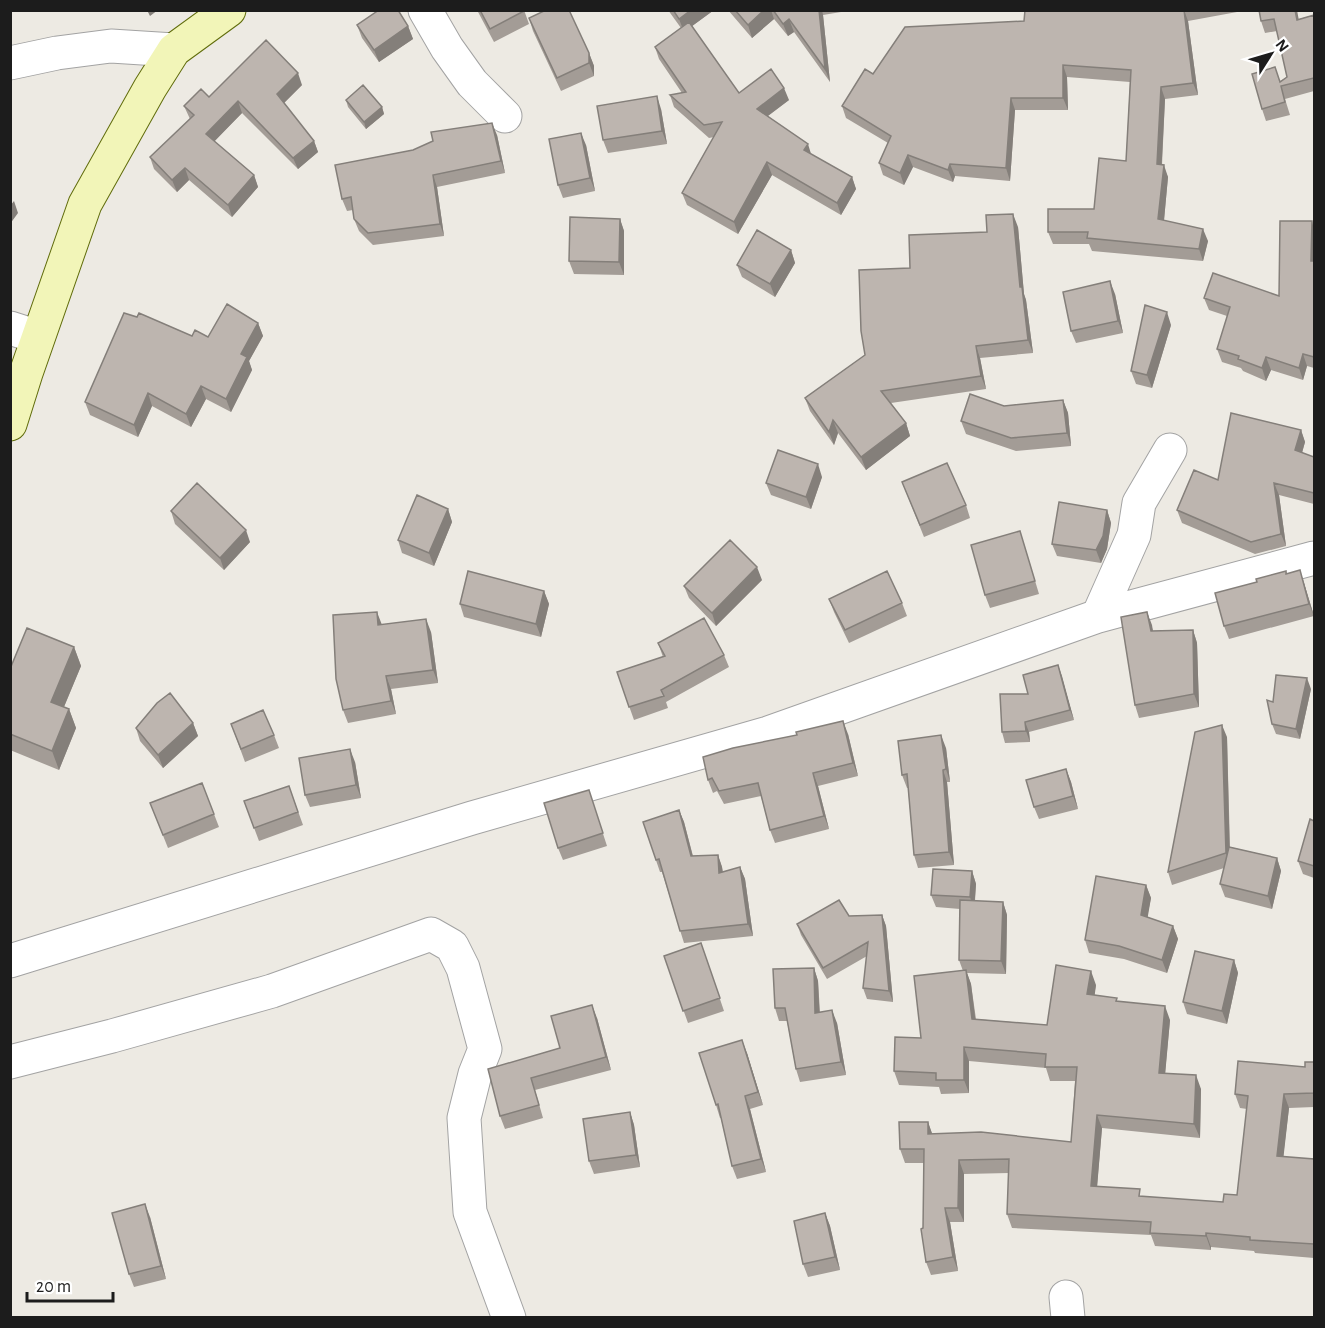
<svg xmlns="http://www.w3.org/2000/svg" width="1325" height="1328" font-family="'Alegreya Sans',sans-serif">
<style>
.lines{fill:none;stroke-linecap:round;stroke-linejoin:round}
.street-casing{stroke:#a3a3a3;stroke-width:35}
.secondary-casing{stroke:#606c0b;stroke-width:35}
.street{stroke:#fff;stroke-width:33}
.secondary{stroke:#f2f5b8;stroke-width:33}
.wall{fill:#a39c96}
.shaded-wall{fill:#847f7a}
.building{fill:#bdb5af;stroke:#847f7a;stroke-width:1.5}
</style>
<rect width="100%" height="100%" fill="#edeae3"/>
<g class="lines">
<g class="street-casing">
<path id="street" d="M425 10 447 48 472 83 505 116
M10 63 57 53 111 46 174 50
M10 328 38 337
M1098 616 1134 535 1139 503 1170 450
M10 961 472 818 768 733 1098 616 1314 558
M10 1062 112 1036 272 991 431 934 452 946 463 968 485 1049 475 1074 464 1118 470 1212 509 1318
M1066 1297 1068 1318"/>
</g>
<g class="secondary-casing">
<path id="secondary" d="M10 424 26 373 85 204 150 88 174 50 229 10"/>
</g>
<use href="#street" class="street"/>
<use href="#secondary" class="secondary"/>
</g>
<path class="wall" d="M477 10H524L529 24 494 42Z
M668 10H714L692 26 739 93 789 100 768 116 811 154 852 177 856 189 841 215 772 175 738 234 687 205 682 193 714 137 709 138 674 107 670 95 682 93 659 59 655 47 681 28Z
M728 10H840L841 12 823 15 830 82 794 32 788 36 774 19 752 38Z
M1025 10H1248L1188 21 1198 95 1165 99 1162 165 1168 177 1164 220 1208 241 1203 261 1092 251 1089 244H1053L1048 232 1094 209 1126 161 1130 82 1067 77 1068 110H1015L1010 181 955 176 953 182 913 167 904 185 883 175 879 163 888 143 846 118 842 106 873 74 1024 21Z
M1259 10 1299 19 1314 15V91L1285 99 1290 115 1266 121 1262 109 1280 81 1287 77 1277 31 1265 33 1261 21Z
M529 18 589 53 594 66V76L561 91 533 31Z
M357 25 408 26 413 39 379 62 362 38Z
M302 85 284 103 314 141 318 152 298 169 242 113 214 141 254 175 258 187 232 217 189 180 177 192 154 169 150 157 190 119 184 106 209 97Z
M346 100 382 107 384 114 366 129 348 107Z
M661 109 667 144 608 153 603 140Z
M497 135 505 173 437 187 444 236 373 245 359 231 354 219 353 210 347 211 342 199Z
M586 145 595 191 563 198 558 185Z
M620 219 624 231V275L574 274 569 261Z
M1018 227 1024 294 1026 300 1033 353 980 358 986 389 891 403 906 423 910 436 866 470 838 433 834 445 810 411 805 398 865 355 910 268 987 232Z
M1314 229V368L1307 366 1303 380 1271 370 1266 381 1243 371 1241 368 1222 362 1217 349 1227 316 1209 310 1204 298 1279 296Z
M791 250 795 263 775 297 742 277 737 265Z
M1115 294 1123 333 1076 343 1071 331Z
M258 323 263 336 249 361 252 370 231 412 206 399 191 427 152 406 138 437 90 415 85 402 192 336 208 337Z
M1171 325 1152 388 1136 384 1131 371Z
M1063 400 1068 413 1071 446 1016 451 966 434 961 421 1004 406Z
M1301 430 1305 442 1302 453 1314 457V504L1279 495 1286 546 1255 554 1182 523 1177 510 1218 480Z
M822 477 811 509 771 495 766 483Z
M902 482 966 505 970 518 924 537Z
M448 509 452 522 434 566 402 553 398 540Z
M1107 510 1111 523 1107 549 1101 563 1057 556 1052 544Z
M171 511 250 542 224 570 175 524Z
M1024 544 1039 594 990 608 985 595Z
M1286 571 1287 573 1304 583 1314 616 1229 639 1224 626 1257 582Z
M762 580 716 626 689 598 684 586Z
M544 591 549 604 541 637 464 617 460 604Z
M829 599 902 603 907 616 849 643 834 612Z
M1147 612 1153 631 1193 630 1197 643 1199 707 1139 718 1135 705Z
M382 625 431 632 438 683 391 689 396 714 348 723 343 710Z
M658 643 724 655 729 667 666 702 668 708 634 720 617 672 663 657Z
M74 647 81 666 64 707 69 709 76 728 59 770 10 750V669Z
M1058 665 1074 720 1029 732 1030 742 1005 743 1002 732 1028 694Z
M1311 689 1300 739 1276 734 1272 724 1273 702Z
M193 723 198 736 163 768 140 741 136 728Z
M231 724 274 735 279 748 245 762Z
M848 734 858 776 818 786 829 829 775 843 770 830 761 796 724 804 717 791 713 793 708 780Z
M1227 737 1230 847 1277 858 1281 871 1272 909 1225 897 1220 884 1224 868 1172 885 1168 872Z
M946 748 950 782H947L954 865 918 868 914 855 908 788H907L902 775Z
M355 762 361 798 310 807 305 795Z
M1066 769 1071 782 1078 809 1039 819 1034 807Z
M202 783 219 827 168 848 150 803Z
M289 786 303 825 259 841 244 801Z
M593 803 607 846 563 860 558 848Z
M679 810 684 822 693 856 718 855 722 867 723 872 740 867 745 879 753 936 684 943 662 872H660L643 822Z
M1314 821V878L1303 874 1298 861Z
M972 871 976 884 975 901 1003 902 1007 915 1006 974 967 973 971 984 976 1019 1047 1025 1096 985 1094 995 1118 1001 1170 1020 1165 1073 1201 1089 1200 1138 1102 1128 1097 1186 1142 1197 1223 1202 1237 1195 1247 1109 1240 1108 1235 1094 1305 1067 1314 1062V1107L1289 1108 1283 1157 1314 1159V1258L1255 1253 1254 1251 1211 1247V1250L1155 1246 1151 1235 1012 1228 1007 1214 1009 1173 964 1174V1222H950L958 1271 931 1275 926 1262 923 1228 924 1163H905L900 1149 928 1122 932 1134 1071 1142 1075 1081H1050L1046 1068 969 1061V1093L941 1094 939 1087 899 1085 894 1071 921 1038 963 971 959 960 960 909 936 907 931 895Z
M1146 885 1151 898 1147 917 1173 926 1178 939 1167 973 1124 959 1089 953 1085 940Z
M882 915 886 926 893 1002 867 999 863 988 867 956 827 979 801 935 797 924 849 916Z
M701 943 724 1011 688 1023 664 956Z
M1234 960 1238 973 1227 1024 1187 1014 1183 1002Z
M814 968 818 981 820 1012 837 1023 846 1075 800 1082 796 1069 787 1021H779L775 1008Z
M597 1018 611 1070 535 1090 543 1118 505 1129 500 1116 488 1069 560 1048Z
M747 1053 763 1105 750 1109 766 1172 737 1179 732 1166 721 1118H720L716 1105Z
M630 1112 634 1125 640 1167 594 1174 589 1161Z
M825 1213 830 1226 840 1270 808 1277 803 1264Z
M150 1217 166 1279 134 1287 129 1274Z"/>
<path class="shaded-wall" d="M147 10H158L150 16Z
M691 10H714L684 32 679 19Z
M764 10H771L774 19 752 38 748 25Z
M819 10H822L823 15 830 82 825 69Z
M1184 10 1188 21 1198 95 1193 83Z
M1295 10H1297L1301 32 1297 20Z
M789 19 794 32 788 36 783 24Z
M408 26 413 39 379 62 374 50Z
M589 53 594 66V76L589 63Z
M1063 65 1067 77 1068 110 1063 98Z
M298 73 302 85 281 106 277 94Z
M1161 87 1165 99 1161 177 1157 164Z
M784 88 789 100 761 121 757 109Z
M657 96 661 109 667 144 662 131Z
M1011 98 1015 110 1010 181 1006 168Z
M238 101 242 113 210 146 206 134Z
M382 107 384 114 366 129 364 122Z
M492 123 497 135 505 173 501 161Z
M581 133 586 145 595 191 590 178Z
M314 141 318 152 298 169 293 158Z
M808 144 812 157 804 150Z
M908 155 913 167 904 185 900 173Z
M767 162 772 175 738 234 734 222Z
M950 164 955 176 953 182 948 170Z
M1164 165 1168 177 1163 231 1158 219Z
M185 168 189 180 177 192 172 180Z
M254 175 258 187 232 217 228 205Z
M433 175 437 187 444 236 440 224Z
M852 177 856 189 841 215 837 203Z
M14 201 18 213 10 224V206Z
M1013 214 1018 227 1024 294 1026 300 1033 353 1028 340 1020 287Z
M620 219 624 231V275L619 262Z
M1312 221 1314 229V270L1311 261Z
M1203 229 1208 241 1203 261 1199 249Z
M791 250 795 263 775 297 770 284Z
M1110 281 1115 294 1123 333 1118 321Z
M1167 312 1171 325 1152 388 1147 375Z
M258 323 263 336 249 361 252 370 231 412 226 399 241 354Z
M976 346 980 358 986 389 981 376Z
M1303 354 1307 366 1303 380 1299 368Z
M1266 357 1271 370 1266 381 1262 368Z
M201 386 206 399 191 427 186 414Z
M148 393 152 406 138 437 134 425Z
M1063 400 1068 413 1071 446 1067 433Z
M833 420 838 433 834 445 829 432Z
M906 423 910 436 866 470 861 457Z
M1301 430 1305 442 1299 463 1295 450Z
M818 464 822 477 811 509 806 497Z
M1274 483 1279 495 1286 546 1281 534Z
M448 509 452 522 434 566 429 553Z
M1107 510 1111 523 1107 549 1101 563 1096 550Z
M246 530 250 542 224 570 220 558Z
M757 567 762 580 716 626 712 613Z
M1300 570 1304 583 1314 616 1309 604Z
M544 591 549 604 541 637 536 624Z
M377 612 382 625H378Z
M1147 612 1152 625 1155 644 1151 631Z
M426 619 431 632 438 683 433 670Z
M1193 630 1197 643 1199 707 1194 694Z
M74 647 81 666 58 721 51 702Z
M1058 665 1062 676 1074 720 1070 710Z
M386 676 391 689 396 714 391 701Z
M1307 678 1311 689 1300 739 1296 729Z
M69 709 76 728 59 770 52 751Z
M843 721 848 734 858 776 853 763Z
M1025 722 1029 732 1030 742 1026 731Z
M193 723 198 736 163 768 158 755Z
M1222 725 1227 737 1230 866 1226 853Z
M941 735 946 748 950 782 946 769Z
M350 749 355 762 361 798 356 785Z
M1066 769 1071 782 1078 809 1073 796Z
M943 770 947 782 954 865 949 852Z
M813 773 818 786 829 829 824 816Z
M679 810 684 822 696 869 691 856Z
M718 855 722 867 724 885 719 873Z
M1277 858 1281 871 1272 909 1268 896Z
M740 867 745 879 753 936 748 924Z
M972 871 976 884 974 910 970 897Z
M1146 885 1151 898 1146 927 1141 915Z
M1003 902 1007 915 1006 974 1001 961Z
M882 915 886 926 893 1002 889 991Z
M1173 926 1178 939 1167 973 1162 960Z
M1234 960 1238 973 1227 1024 1222 1011Z
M814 968 818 981 820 1025 815 1013Z
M966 970 971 984 977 1033 972 1019Z
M1091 971 1096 985 1093 1008 1087 994Z
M592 1005 597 1018 611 1070 606 1057Z
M1165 1006 1170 1020 1164 1087 1159 1073Z
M832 1010 837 1023 846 1075 841 1062Z
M742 1040 747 1053 763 1105 758 1092Z
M964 1047 969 1061V1093L964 1080Z
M1196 1075 1201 1089 1200 1138 1194 1124Z
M1284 1094 1289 1108 1282 1170 1277 1156Z
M745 1096 750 1109 766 1172 761 1159Z
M630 1112 634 1125 640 1167 636 1155Z
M1097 1115 1102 1128 1096 1200 1091 1186Z
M928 1122 933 1136 928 1134Z
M959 1160 964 1174V1222L958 1208Z
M145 1204 150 1217 166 1279 161 1266Z
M945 1208 950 1222 958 1271 953 1257Z
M825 1213 830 1226 840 1270 835 1257Z
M1206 1233 1211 1247V1250L1206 1236Z"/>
<path class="building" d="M379 10H398L408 26 374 50 357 25Z
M480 10H524V11L490 29Z
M546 10H569L589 53V63L557 78 529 18Z
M673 10H691L679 19Z
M735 10H764L748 25Z
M773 10H819L825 69 789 19 783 24Z
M1025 10H1184L1193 83 1161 87 1157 164 1164 165 1158 219 1203 229 1199 249 1087 238 1088 232H1048V209H1094L1099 158 1126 161 1131 70 1063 65V98H1011L1006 168 950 164 948 170 908 155 900 173 879 163 891 136 842 106 865 69 873 74 905 27 1024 21Z
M1259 10H1295L1297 20 1314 15V78L1281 86 1285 102 1262 109 1252 74 1275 67 1280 82 1287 77 1274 19 1261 21Z
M689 22 739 93 771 69 784 88 757 109 808 144 804 150 852 177 837 203 767 162 734 222 682 193 722 122 704 125 670 95 686 92 655 47Z
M266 40 298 73 277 94 314 141 293 158 238 101 206 134 254 175 228 205 185 168 172 180 150 157 194 115 184 106 201 89 209 97Z
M363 85 382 107 364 122 346 100Z
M657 96 662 131 603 140 597 106Z
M492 123 501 161 433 175 440 224 368 233 354 219 351 197 342 199 335 165 413 150 433 141 431 132Z
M581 133 590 178 558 185 549 139Z
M1013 214 1020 287H1022L1028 340 976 346 981 376 881 391 906 423 861 457 833 420 829 432 805 398 865 355 861 331 859 270 910 268 909 235 987 232 986 215Z
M570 217 620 219 619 262 569 261Z
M1280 221H1312L1311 261H1314V357L1303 354 1299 368 1266 357 1262 368 1238 359 1239 356 1217 349 1230 307 1204 298 1213 273 1279 296Z
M757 230 791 250 770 284 737 265Z
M1110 281 1118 321 1071 331 1063 292Z
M227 304 258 323 241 354 247 357 226 399 201 386 186 414 148 393 134 425 85 402 124 313 137 317 139 313 192 336 195 330 208 337Z
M1145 305 1167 312 1147 375 1131 371Z
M970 394 1004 406 1063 400 1067 433 1011 438 961 421Z
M1231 413 1301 430 1295 450 1314 457V493L1274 483 1281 534 1251 542 1177 510 1194 470 1218 480Z
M778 450 818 464 806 497 766 483Z
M947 463 966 505 920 525 902 482Z
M197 483 246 530 220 558 171 511Z
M417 495 448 509 429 553 398 540Z
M1059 502 1107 510 1103 536 1096 550 1052 544Z
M1020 531 1035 581 985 595 971 545Z
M730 540 757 567 712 613 684 586Z
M1300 570 1309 604 1224 626 1215 593 1257 582 1256 579 1286 571V574Z
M468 571 544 591 536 624 460 604Z
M887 571 902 603 845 630 829 599Z
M377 612 378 625 426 619 433 670 386 676 391 701 343 710 336 679 333 615Z
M1147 612 1151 631 1193 630 1194 694 1135 705 1121 617Z
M704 618 724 655 661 690 664 696 629 707 617 672 665 656 658 643Z
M27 628 74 647 51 702 69 709 52 751 10 734V669Z
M1058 665 1070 710 1025 722 1026 731 1002 732 1000 694H1028L1023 675Z
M1276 675 1307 678 1296 729 1272 724 1267 700 1273 702Z
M170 693 193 723 158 755 136 728 157 703Z
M263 710 274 735 241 749 231 724Z
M843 721 853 763 813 773 824 816 770 830 758 783 719 791 712 778 708 780 703 757 733 748 797 735 796 732Z
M1222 725 1226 853 1168 872 1195 732Z
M941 735 946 769 943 770 949 852 914 855 907 774 902 775 898 741Z
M350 749 356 785 305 795 299 758Z
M1066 769 1073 796 1034 807 1026 780Z
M202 783 214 814 163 835 150 803Z
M289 786 298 812 254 828 244 801Z
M589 790 603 833 558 848 544 803Z
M679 810 691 856 718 855 719 873 740 867 748 924 680 931 659 859 656 860 643 822Z
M1310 819 1314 821V866L1298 861Z
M1229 847 1277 858 1268 896 1220 884Z
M933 869 972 871 970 897 931 895Z
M1096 876 1146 885 1141 915 1173 926 1162 960 1119 946 1085 940Z
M839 900 849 916 882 915 889 991 863 988 868 942 823 968 797 924Z
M960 900 1003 902 1001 961 959 960Z
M701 943 720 998 683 1011 664 956Z
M1195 951 1234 960 1222 1011 1183 1002Z
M1056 965 1091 971 1087 994 1117 998 1116 1001 1165 1006 1159 1073 1196 1075 1194 1124 1097 1115 1091 1186 1140 1189 1139 1196 1223 1202 1224 1194 1237 1195 1248 1096 1235 1094 1238 1061 1305 1067V1062H1314V1093L1284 1094 1277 1156 1314 1159V1244L1250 1240V1237L1206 1233V1236L1150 1233 1151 1222 1007 1214 1009 1159 959 1160 958 1208H945L953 1257 926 1262 921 1229 923 1228 924 1149H900L899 1122H928V1134L981 1132 1071 1142 1077 1067H1045L1046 1054 964 1047V1080H936V1073L894 1071 895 1037 921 1038 914 976 966 970 972 1019 1047 1025Z
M814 968 815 1013 832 1010 841 1062 796 1069 785 1008H775L773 969Z
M592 1005 606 1057 531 1078 539 1105 500 1116 488 1069 560 1048 551 1016Z
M742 1040 758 1092 745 1096 761 1159 732 1166 718 1104 716 1105 699 1053Z
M630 1112 636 1155 589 1161 583 1119Z
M145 1204 161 1266 129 1274 112 1213Z
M825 1213 835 1257 803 1264 794 1221Z"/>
<rect width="1325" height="1328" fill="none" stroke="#1c1c1c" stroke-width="24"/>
<g transform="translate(1271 54) rotate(53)" stroke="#ffffff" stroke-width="4.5" paint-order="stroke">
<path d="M0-4.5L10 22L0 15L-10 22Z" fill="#1c1c1c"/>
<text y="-9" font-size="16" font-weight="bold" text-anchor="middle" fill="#1c1c1c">N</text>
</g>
<path d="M27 1292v9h86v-9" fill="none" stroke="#1c1c1c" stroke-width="3"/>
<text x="36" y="1292" font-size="18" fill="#1c1c1c" stroke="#ffffff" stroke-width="4.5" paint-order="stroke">20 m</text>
</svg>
